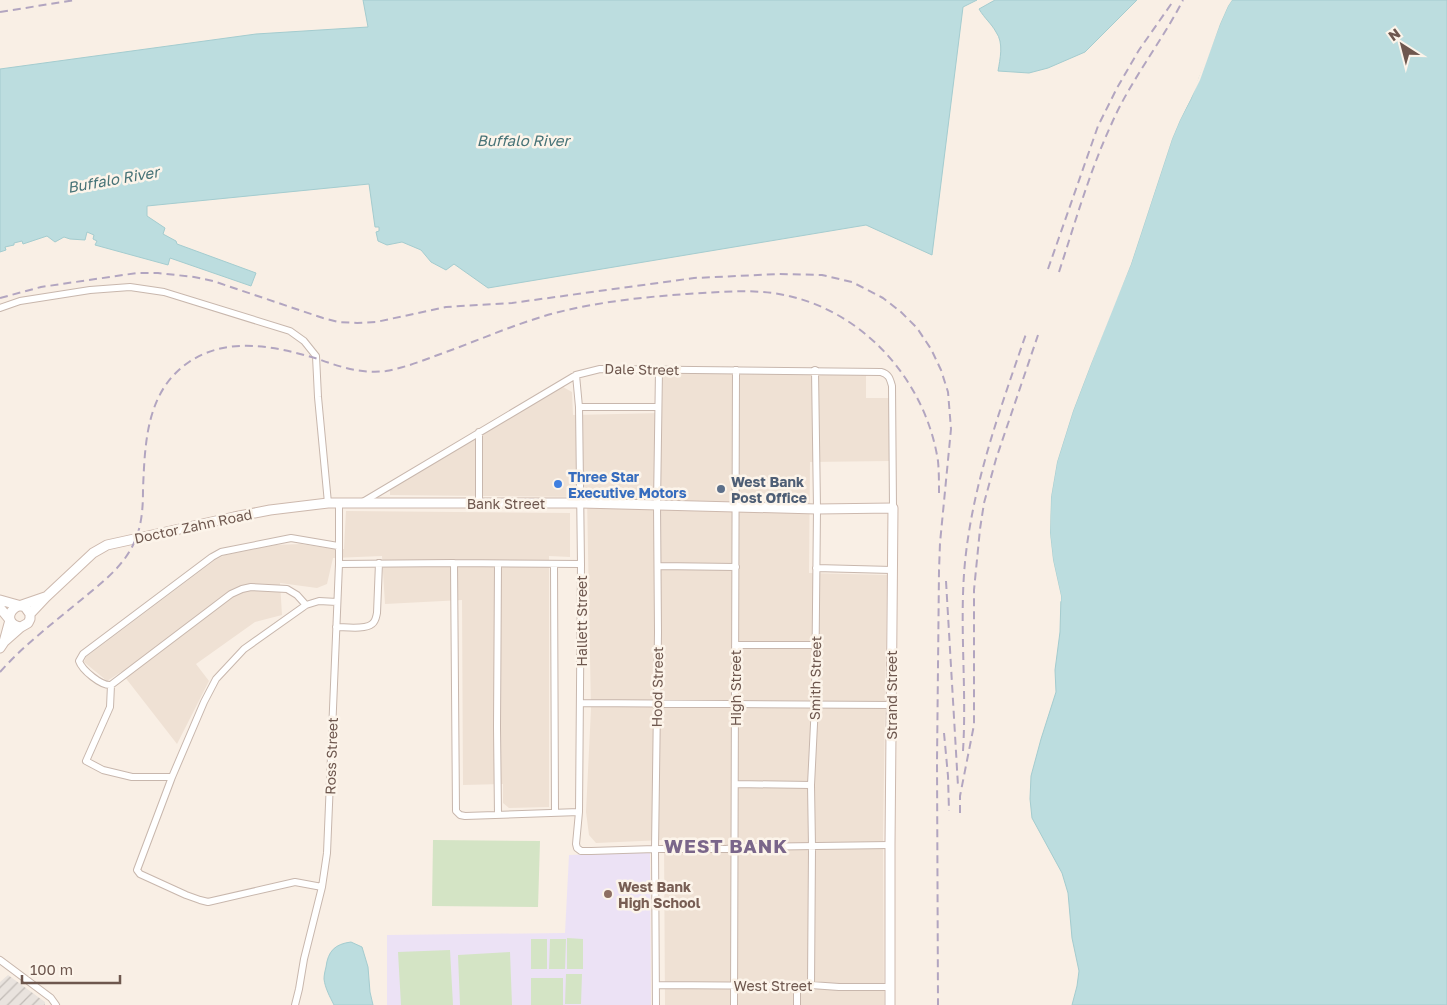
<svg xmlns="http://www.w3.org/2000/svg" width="1447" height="1005" font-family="'Golos Text',sans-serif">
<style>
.residential{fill:#efe1d4}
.industrial{fill:url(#industrial-furrows)}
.education{fill:#ece2f5}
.green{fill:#d4e4c5}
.water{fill:#bcdddf;stroke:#a4cccf}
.pier{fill:#f9efe5}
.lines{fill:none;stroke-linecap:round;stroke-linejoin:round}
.street-casing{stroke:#c8b7ad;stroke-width:8}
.secondary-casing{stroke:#cdb9ae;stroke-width:11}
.street{stroke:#fff;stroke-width:6}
.secondary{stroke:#fff;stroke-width:9}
.rail{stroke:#b2a5c0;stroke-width:2;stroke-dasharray:8 5;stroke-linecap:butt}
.shop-dot{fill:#3f7fe0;stroke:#fcf4ea;stroke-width:2}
.service-dot{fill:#5c6f8a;stroke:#fcf4ea;stroke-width:2}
.education-dot{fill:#8d6e63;stroke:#fcf4ea;stroke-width:2}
.labels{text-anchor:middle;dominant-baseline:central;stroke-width:5;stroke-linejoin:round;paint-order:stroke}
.street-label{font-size:14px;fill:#6e574e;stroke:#fcf4ea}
.shop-label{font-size:14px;font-weight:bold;fill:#366cbe;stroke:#fcf4ea;text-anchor:start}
.service-label{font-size:14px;font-weight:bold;fill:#4e5e75;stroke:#fcf4ea;text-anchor:start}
.education-label{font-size:14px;font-weight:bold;fill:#785e54;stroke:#fcf4ea;text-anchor:start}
.water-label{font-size:15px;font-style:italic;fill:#477377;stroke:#fcf4ea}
.district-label{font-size:19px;font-weight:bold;letter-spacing:1px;fill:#7a668a;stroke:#fcf4ea}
</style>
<defs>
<pattern id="industrial-furrows" width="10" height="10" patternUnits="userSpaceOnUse" patternTransform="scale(1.25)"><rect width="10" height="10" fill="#e9e3de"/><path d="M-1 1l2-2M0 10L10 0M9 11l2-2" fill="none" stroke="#c1bbb6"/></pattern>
</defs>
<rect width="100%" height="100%" fill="#f9efe5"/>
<path class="residential" d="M663 372 866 373V398H890L889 461 810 462 809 573 887 575 883 838 884 1005H665L664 840 596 843 589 835 586 812 591 709 587 497 390 495V488L489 429 563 387 572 392 573 415 662 413Z
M346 511 570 513V557L549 556V807L509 808 503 803V784L463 785 462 600 385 604 382 556 333 558 327 584 317 588 280 583 282 615 255 622 196 664 209 681 177 744 121 672 107 681 84 662 86 657 215 560 225 555 274 545 301 544 333 549H344Z"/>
<path class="industrial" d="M8 975 45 1002V1005H0V982Z"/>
<path class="education" d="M650 852 651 1005H387V935L565 933 569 855Z"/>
<path class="green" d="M433 840 540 841 538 907 432 906Z
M567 938 583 939V969H567Z
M531 939H547V969H531Z
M550 939H566L565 969H549Z
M450 950 453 1005H401L398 952Z
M510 952 512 1005H460L458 955Z
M566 974H582L581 1004H565Z
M531 978H563V1005H531Z"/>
<path class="water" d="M363 0H977L963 7 932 255 866 225 488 288 454 264 446 270 431 262 421 250 402 242 387 245 378 241 376 232 379 231V227H375L369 184 147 206V216L165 228 163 234 176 241 177 244 256 273 251 286 170 258 168 265 95 245 97 241 93 239 94 235 87 232 85 240 70 239 64 237 55 242 47 236 23 244 22 241 14 243V245L5 247 6 250 0 252V69L256 34 368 27Z
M995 0H1137L1085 52 1048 68 1029 73 998 71C1000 59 1004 43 996 32 991 23 985 19 979 9Z
M1232 0H1447V1005H1072L1077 986 1079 971 1072 938 1068 893 1062 873 1032 818 1030 799 1031 776 1041 739 1056 692 1055 670 1060 632 1061 596 1053 560 1050 533 1051 497 1057 462 1073 411 1111 311 1131 264 1172 139 1180 120 1191 99 1220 24 1228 6Z
M351 942 362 947 368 967 370 992 373 1005H334C330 997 325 988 324 979 324 975 325 971 326 967 328 951 335 944 351 942Z"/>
<path class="pier" d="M1229 0H1232L1228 6 1220 24 1200 80 1180 120 1172 139 1131 264 1091 364 1073 411 1057 462 1051 497 1050 533 1053 560 1061 596V601L1058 603 1055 578 1050 560 1047 533 1049 497 1055 461 1071 411 1089 363 1129 263 1169 138 1178 118 1198 79 1218 23Z"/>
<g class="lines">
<g class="street-casing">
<path id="street" d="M0 308 20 301 90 290 130 287 164 292 290 331 304 341 316 356 318 397 328 503
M576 375 579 407 581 564 579 812 576 844 577 848 581 851H591L655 849H726L742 847 890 845
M579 407H658
M361 503 576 375 600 369 881 372C889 374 890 379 892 386L893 508
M479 504V432
M454 563 456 811 460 815 465 816 579 812
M339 564 454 563 581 564
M498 564 497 727 498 815
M554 564 555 813
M658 566 736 567
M816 568 892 570
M306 605 297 595 287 589 251 587 242 589 231 594 111 685C101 686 82 670 79 661L83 654 212 557 221 552 291 538 338 546
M336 627C345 627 365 630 372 624 376 621 376 617 377 613L379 563
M735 645H815
M111 685 110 707 86 761 103 770 132 777H172
M581 703 892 705
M735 784 811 785
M322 887 295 882 208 902 200 900 186 895 140 874 137 870 172 777 204 702 216 679 244 649 306 605 319 601 337 602
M0 960 51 998 56 1005
M656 985 797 986 811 985 839 987H890
M811 985 812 847 811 785 815 704 817 509 815 370
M295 1005 299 989 304 959 322 887 327 853 339 564V504
M656 1005 655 849 658 632 657 504 659 370
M734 1005 736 370
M797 1005V986"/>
</g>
<g class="secondary-casing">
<path id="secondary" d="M0 600 25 607 30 614V619L28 623 21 627 4 642 0 648
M0 608 10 620 4 642
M30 614 46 597 93 553 107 545 234 517 270 510 328 503H581L817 509 893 508 890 845V1005
M21 627C8 625 6 614 16 607L45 597"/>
</g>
<use href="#street" class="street"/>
<use href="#secondary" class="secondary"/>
<path class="rail" d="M0 12 75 0
M1048 269 1098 126 1117 88 1139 50 1174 0
M1059 272C1075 223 1089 173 1111 125 1130 81 1161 43 1183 0
M0 298 41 287 137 273H158L194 277 213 281 323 318 338 322 357 323 376 322 446 307 512 303 694 278 779 274 822 275 852 282 883 298 901 312 917 328 931 349 941 370 948 392 951 429 940 543 939 571 937 762 938 1005
M946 581 958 786
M0 672C24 645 53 623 81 600 100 584 122 568 133 545 142 527 143 508 143 489 145 443 146 391 189 362 228 336 275 346 318 359 340 367 362 374 386 371 403 368 419 362 435 356 475 342 514 324 555 313 598 302 643 297 687 294 722 292 755 288 789 296 867 314 926 383 938 461 939 472 939 483 939 493
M944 733 948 776 949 811
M963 751C967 688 959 624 965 562 973 482 1001 407 1027 331
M960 813V796L974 725V590L980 529 984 503 996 459 1038 335"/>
</g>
<circle class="shop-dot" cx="558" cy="484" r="5"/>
<circle class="service-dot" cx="721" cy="489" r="5"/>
<circle class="education-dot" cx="608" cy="894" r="5"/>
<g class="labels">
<g class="street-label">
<text transform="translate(642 369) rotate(1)">Dale Street</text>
<text x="506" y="503">Bank Street</text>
<text transform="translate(193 526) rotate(-12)">Doctor Zahn Road</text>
<text transform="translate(581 621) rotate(-90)">Hallett Street</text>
<text transform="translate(815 678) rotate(-89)">Smith Street</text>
<text transform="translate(657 687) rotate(-89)">Hood Street</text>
<text transform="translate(735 688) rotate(-90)">High Street</text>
<text transform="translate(891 695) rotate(-90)">Strand Street</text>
<text transform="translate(331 756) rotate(-88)">Ross Street</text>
<text x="773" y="985">West Street</text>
</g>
<g class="shop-label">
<text x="568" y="476">Three Star<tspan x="568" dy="16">Executive Motors</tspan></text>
</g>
<g class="service-label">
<text x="731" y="481">West Bank<tspan x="731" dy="16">Post Office</tspan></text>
</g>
<g class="education-label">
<text x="618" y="886">West Bank<tspan x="618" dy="16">High School</tspan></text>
</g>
<g class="water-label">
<text x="523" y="140">Buffalo River</text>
<text transform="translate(113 179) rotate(-10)">Buffalo River</text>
</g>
<g class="district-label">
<text x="726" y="845">WEST BANK</text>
</g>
</g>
<g transform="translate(1402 45) rotate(324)" stroke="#fcf4ea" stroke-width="4" paint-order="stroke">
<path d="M0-4L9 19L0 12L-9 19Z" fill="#6e574e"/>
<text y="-8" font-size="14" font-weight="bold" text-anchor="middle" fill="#6e574e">N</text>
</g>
<path d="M22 975v8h98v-8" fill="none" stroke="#6e574e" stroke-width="2.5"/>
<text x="30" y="975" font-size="15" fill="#6e574e" stroke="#fcf4ea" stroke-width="4" paint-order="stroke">100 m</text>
</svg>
